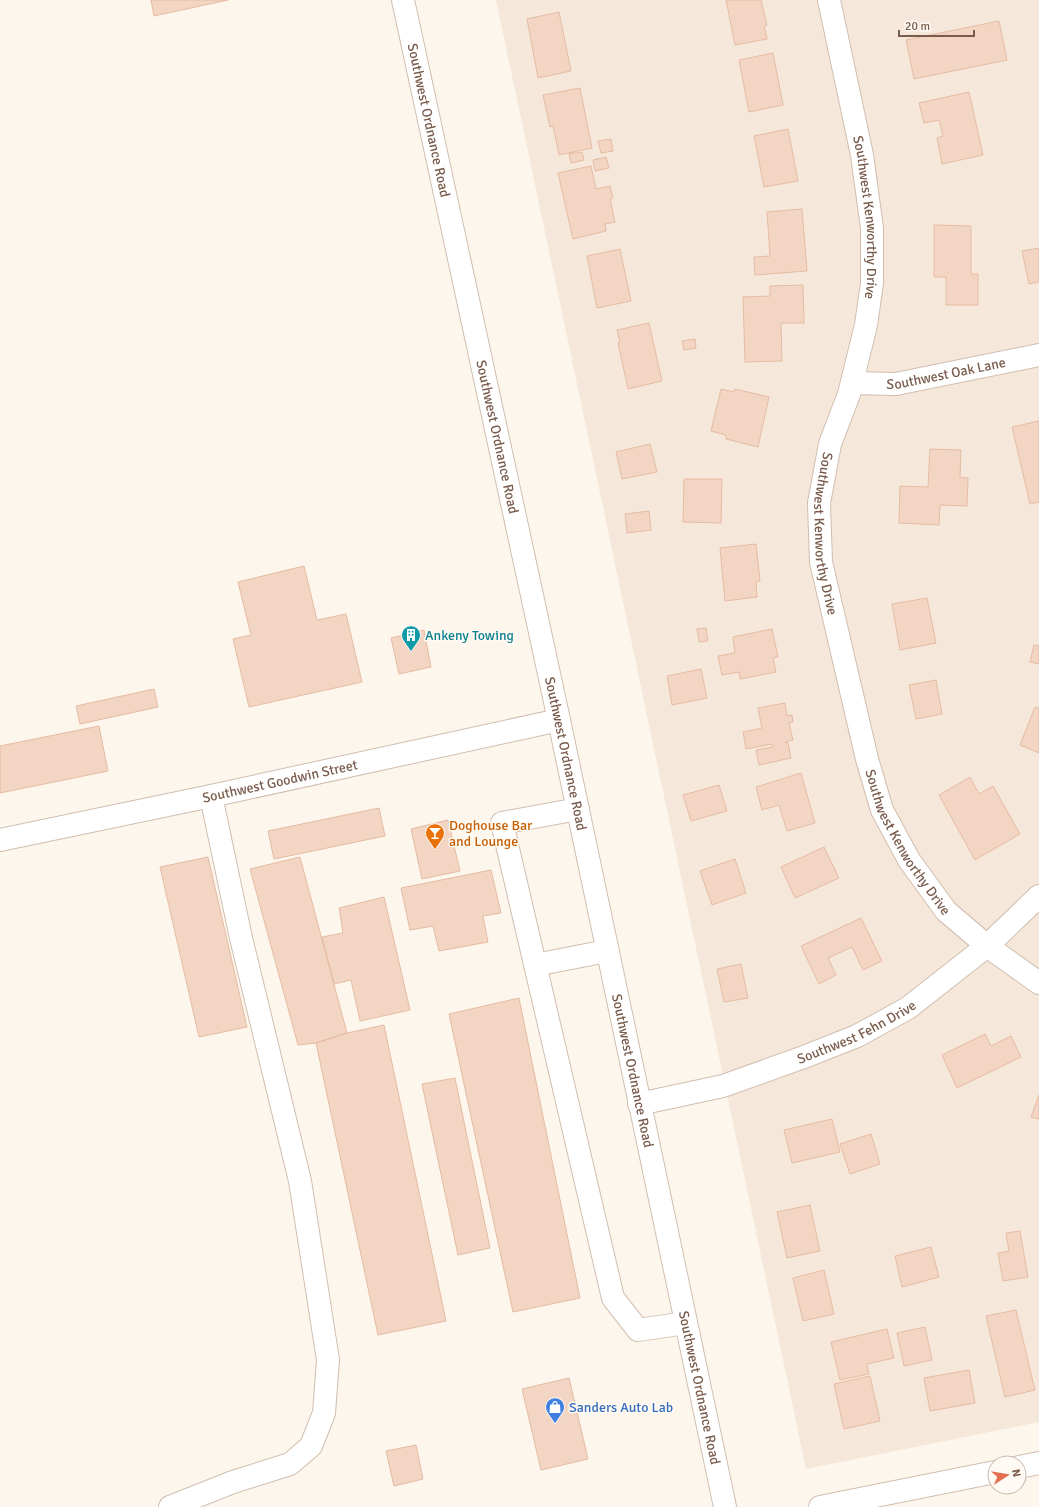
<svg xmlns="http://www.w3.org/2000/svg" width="1039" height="1507" font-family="Signika,sans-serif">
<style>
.residential{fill:#f5e8da}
.building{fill:#f3d5c3;stroke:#e6bba3}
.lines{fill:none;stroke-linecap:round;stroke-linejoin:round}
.minor-casing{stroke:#d1beb0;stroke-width:24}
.minor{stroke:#fff;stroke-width:22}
.labels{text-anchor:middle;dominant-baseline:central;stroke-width:3;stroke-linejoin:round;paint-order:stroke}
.street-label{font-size:14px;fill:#7a5c4d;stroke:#fffaf3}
.culture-label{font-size:14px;fill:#0d838f;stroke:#fffaf3;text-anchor:start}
.food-label{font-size:14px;fill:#c56008;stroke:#fffaf3;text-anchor:start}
.shop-label{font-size:14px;fill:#366cbe;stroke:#fffaf3;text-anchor:start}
</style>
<rect width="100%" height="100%" fill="#fdf6ec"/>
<path class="residential" d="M496 0H1039V1422L806 1469Z"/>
<path class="building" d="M151 0H228L154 16Z
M726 0H761L767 25 764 26 767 39 735 45Z
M559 12 571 71 538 78 527 19Z
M999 21 1007 60 914 79 906 40Z
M773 53 783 105 749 112 739 60Z
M580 88 592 148 559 155 553 126 550 127 543 95Z
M969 92 983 155 942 164 937 138 943 136 939 120 924 123 919 103Z
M788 129 798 181 764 187 754 136Z
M611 139 613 151 601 153 598 141Z
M582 152 584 160 571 163 569 154Z
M606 157 609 168 595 171 593 160Z
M591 166 596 189 610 186 613 198 610 199 615 222 605 224 606 231 573 239 558 173Z
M802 209 807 271 755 275 754 257 770 256 767 212Z
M934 225 971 226V274H978V305H946V277H934Z
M1039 248V282L1029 284 1022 251Z
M620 249 631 301 597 308 587 256Z
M803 285 804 323H781L782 361 745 362 743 297 770 296V286Z
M649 323 662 381 628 389 618 343H620L617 330Z
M695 339 696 348 684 350 682 341Z
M721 389 734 392 735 389 769 397 758 447 726 439V435L711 431Z
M1039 421V502L1030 504 1012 427Z
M650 444 657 472 622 479 616 452Z
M930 449 961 450 960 477 968 478 967 506 940 505 939 525 899 523 900 486 928 487Z
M684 479H722L721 523 683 522Z
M649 511 651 530 627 533 625 514Z
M756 544 760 581 756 582 757 597 725 601 720 548Z
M304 566 317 620 346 614 362 682 249 707 233 639 251 635 238 582Z
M927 598 936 643 900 650 892 604Z
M706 628 708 641 699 642 697 629Z
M772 629 778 657 773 658 776 672 740 679 739 672 722 675 718 656 735 653 733 637Z
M424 630 431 667 399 674 391 638Z
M1034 645 1039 646V664L1030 662Z
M701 669 707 698 672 705 667 676Z
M936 680 942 714 916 719 909 685Z
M154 689 158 707 80 724 76 706Z
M785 703 787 716 792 715 793 722 789 723 793 740 785 742 788 743 791 758 759 765 756 750 773 747 772 744 746 749 743 732 762 728 758 708Z
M1035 707 1039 708V753L1020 745Z
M99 726 108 771 0 793V746Z
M801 773 815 823 787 831 779 805 762 810 756 787Z
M970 777 979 794 993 786 1020 834 975 860 939 795Z
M719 785 727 811 691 821 683 795Z
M379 808 385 836 274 859 268 831Z
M448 820 460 871 422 879 411 829Z
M824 847 839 878 795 898 781 867Z
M208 857 247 1027 199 1037 160 867Z
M300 857 347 1033 316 1043 298 1045 250 869Z
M735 859 746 893 712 905 700 871Z
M491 870 501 913 483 916 488 942 439 951 433 926 410 930 401 888Z
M384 897 410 1010 360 1021 351 980 334 984 322 937 343 933 339 908Z
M861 918 882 961 863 970 852 947 828 958 836 975 819 984 801 946Z
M741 964 748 998 724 1002 717 969Z
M519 998 580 1298 513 1312 449 1014Z
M384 1025 446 1321 378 1335 316 1043 347 1033Z
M985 1034 991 1046 1011 1036 1021 1057 957 1088 942 1055Z
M455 1078 490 1248 458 1255 422 1084Z
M1039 1095V1119L1031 1117Z
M832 1119 840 1152 792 1163 784 1130Z
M871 1134 880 1164 850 1174 840 1144Z
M810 1205 820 1251 787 1258 777 1212Z
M1020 1231 1028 1277 1003 1281 998 1253 1009 1251 1006 1233Z
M931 1247 939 1277 902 1287 895 1256Z
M824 1270 834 1314 803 1321 793 1278Z
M1016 1310 1035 1390 1005 1397 986 1316Z
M925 1327 932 1360 904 1366 897 1333Z
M887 1329 894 1358 867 1364 869 1374 840 1380 831 1342Z
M969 1370 975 1403 930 1411 924 1378Z
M870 1376 880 1421 844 1429 834 1384Z
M569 1378 588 1459 541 1470 522 1389Z
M416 1445 423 1479 394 1486 386 1451Z"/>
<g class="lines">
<g class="minor-casing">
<g id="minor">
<path id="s1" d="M403 0 559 720 725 1507"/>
<path id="s2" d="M829 0 862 155 872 228V283L866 325 849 394 830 444 819 503 821 562 867 759 882 810 909 860 946 911 987 946 1039 983"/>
<path id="s3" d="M852 383 896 384 1039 355"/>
<path d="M578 809 502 823 613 1298 638 1330 686 1323"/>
<path id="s4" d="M0 840 211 796 559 720"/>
<path d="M535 965 607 951"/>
<path id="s5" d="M639 1104 723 1086 804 1057 857 1036 908 1008 987 946 1039 896"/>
<path d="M1019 1467 1039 1463"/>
<path d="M170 1507 233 1482 290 1464 311 1446 324 1413 328 1360 300 1181 241 938 211 796"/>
<path d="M820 1507 995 1472"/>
</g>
</g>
<use href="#minor" class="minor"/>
</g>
<defs>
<g id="building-pin" transform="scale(1)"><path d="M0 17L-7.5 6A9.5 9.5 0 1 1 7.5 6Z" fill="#0f9aa8" stroke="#fffaf3"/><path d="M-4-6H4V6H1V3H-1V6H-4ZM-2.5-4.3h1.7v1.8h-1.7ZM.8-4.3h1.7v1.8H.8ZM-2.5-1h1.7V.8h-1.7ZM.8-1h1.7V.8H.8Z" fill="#fff"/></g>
<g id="bar-pin" transform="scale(1)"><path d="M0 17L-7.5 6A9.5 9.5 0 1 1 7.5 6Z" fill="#e8710a" stroke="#fffaf3"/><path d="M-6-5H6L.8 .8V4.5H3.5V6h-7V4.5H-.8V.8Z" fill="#fff"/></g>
<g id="shop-pin" transform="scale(1)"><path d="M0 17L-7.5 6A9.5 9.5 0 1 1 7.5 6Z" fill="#3f7fe0" stroke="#fffaf3"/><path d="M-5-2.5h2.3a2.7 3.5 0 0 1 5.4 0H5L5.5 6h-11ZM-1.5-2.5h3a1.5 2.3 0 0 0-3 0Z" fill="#fff"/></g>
</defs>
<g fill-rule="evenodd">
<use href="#building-pin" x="411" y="635"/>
<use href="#bar-pin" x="435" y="833"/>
<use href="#shop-pin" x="555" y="1407"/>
</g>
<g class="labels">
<g class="street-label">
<text stroke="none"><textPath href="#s1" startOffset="123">Southwest Ordnance Road</textPath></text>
<text stroke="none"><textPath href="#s2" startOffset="221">Southwest Kenworthy Drive</textPath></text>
<text stroke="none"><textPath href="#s3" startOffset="95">Southwest Oak Lane</textPath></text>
<text stroke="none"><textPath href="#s1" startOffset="447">Southwest Ordnance Road</textPath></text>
<text stroke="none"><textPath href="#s2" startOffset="545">Southwest Kenworthy Drive</textPath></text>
<text stroke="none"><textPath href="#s1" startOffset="771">Southwest Ordnance Road</textPath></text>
<text stroke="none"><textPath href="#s4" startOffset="286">Southwest Goodwin Street</textPath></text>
<text stroke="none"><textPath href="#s2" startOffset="869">Southwest Kenworthy Drive</textPath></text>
<text stroke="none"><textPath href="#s5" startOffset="230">Southwest Fehn Drive</textPath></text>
<text stroke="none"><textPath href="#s1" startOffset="1095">Southwest Ordnance Road</textPath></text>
<text stroke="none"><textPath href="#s1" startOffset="1419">Southwest Ordnance Road</textPath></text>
</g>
<g class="culture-label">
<text x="425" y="635">Ankeny Towing</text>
</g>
<g class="food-label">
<text x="449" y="825">Doghouse Bar<tspan x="449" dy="16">and Lounge</tspan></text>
</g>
<g class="shop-label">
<text x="569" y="1407">Sanders Auto Lab</text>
</g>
</g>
<g transform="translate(1007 1475) rotate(78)"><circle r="19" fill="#fffaf3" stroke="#cabbb1"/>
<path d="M0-3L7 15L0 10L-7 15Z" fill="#e76f51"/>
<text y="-6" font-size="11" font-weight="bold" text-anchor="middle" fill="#7a5c4d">N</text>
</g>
<path d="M899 30v6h75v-6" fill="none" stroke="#7a5c4d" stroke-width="2"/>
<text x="905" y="30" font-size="12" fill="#7a5c4d" stroke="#fffaf3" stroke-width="3" paint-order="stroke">20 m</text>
</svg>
